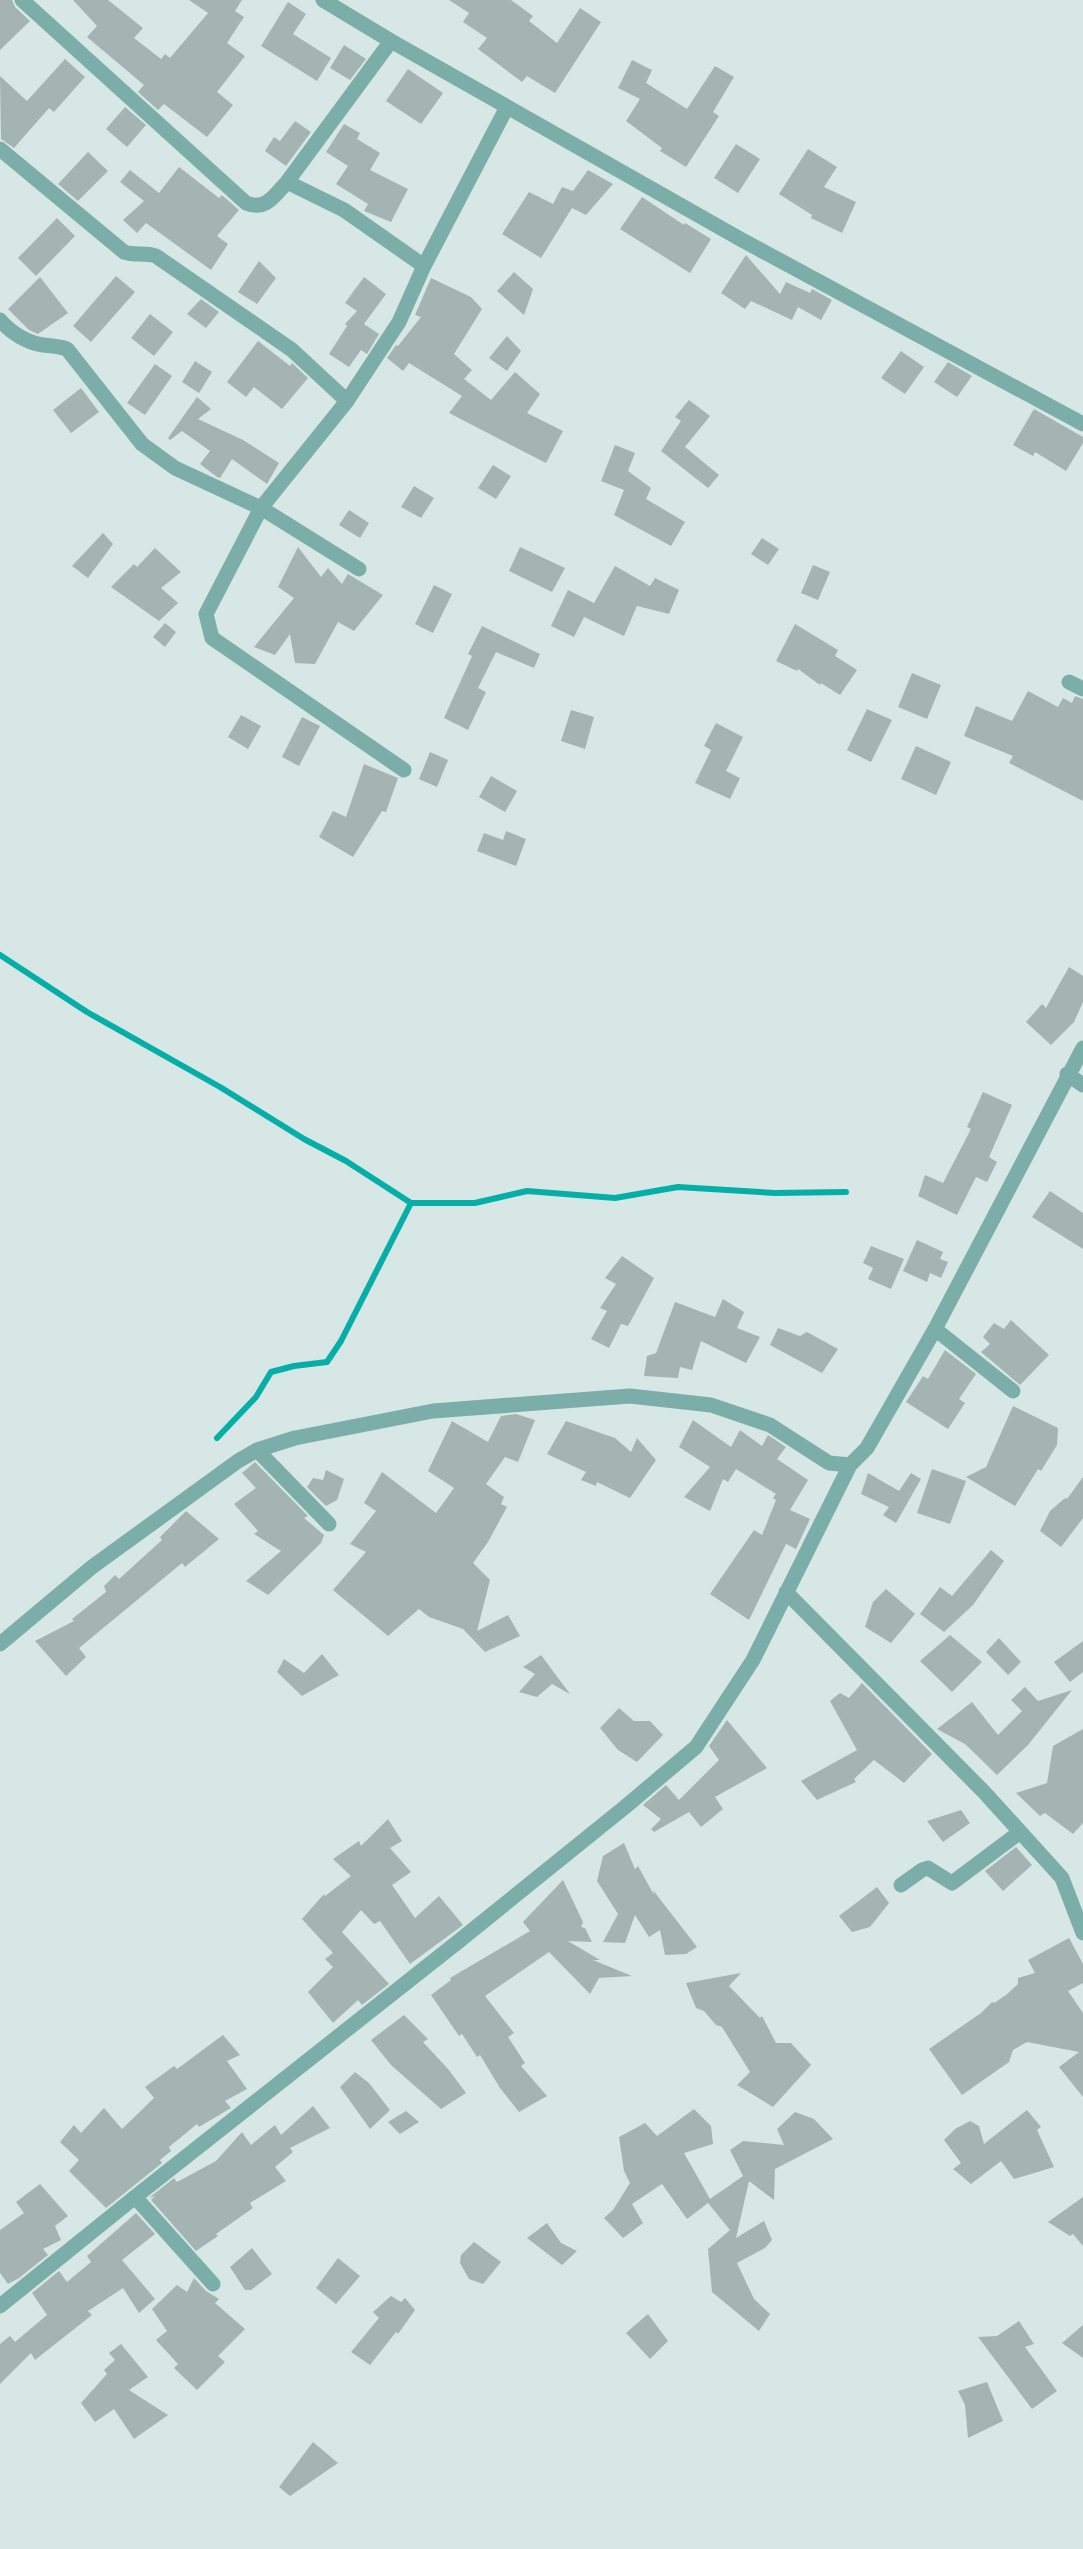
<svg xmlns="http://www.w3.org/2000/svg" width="1083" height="2549" font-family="Lato,sans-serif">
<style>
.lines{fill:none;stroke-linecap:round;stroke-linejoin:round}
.stream{stroke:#05afa8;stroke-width:6}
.building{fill:#a4b4b3}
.minor{stroke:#7bada9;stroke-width:15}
</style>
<rect width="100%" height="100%" fill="#d7e7e6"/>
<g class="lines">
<path class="stream" d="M0 955 87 1012 220 1087 304 1139 346 1161 411 1203H475L527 1191 615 1198 678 1187 775 1193 846 1192
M217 1438 256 1397 271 1372 294 1366 327 1362 341 1341 411 1203"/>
</g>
<path class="building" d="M0 0H12L15 7 30 21 0 50Z
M73 0H108L143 28 134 38 161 59 165 54 170 58 208 13 189 0H242L235 11 244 17 227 43 245 56 217 92 233 105 207 137 164 104 158 110 138 92 144 85 87 37 97 26Z
M449 0H511L533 16 529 21 557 43 580 8 601 22 555 93 527 76 522 82 478 49 487 38 463 22 469 13Z
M288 2 306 14 293 34 331 58 317 81 261 46Z
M344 45 366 59 350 80 330 68Z
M65 59 85 77 54 112 49 108 14 148 1 139 0 76 27 101Z
M632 60 652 70 646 83 687 109 715 66 734 77 713 112 719 116 686 167 660 151 662 148 626 121 640 99 618 88Z
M408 69 443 93 421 124 386 101Z
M125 107 146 125 127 147 106 129Z
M295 121 311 132 286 166 265 151 274 137 280 141Z
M344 124 360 133 357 139 380 153 370 170 408 189 391 222 364 211 368 204 336 184 348 166 326 152Z
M736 144 760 159 738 193 714 178Z
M808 149 837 167 824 187 856 202 842 233 811 218 812 215 779 194Z
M88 152 108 171 78 201 58 184Z
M179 167 219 198 222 195 239 210 217 236 228 244 211 270 146 223 137 233 123 220 144 201 120 182 130 170 159 193Z
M588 170 613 184 586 215 572 208 541 258 502 234 529 192 553 204 562 187 573 191Z
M642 197 684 225 685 223 711 239 690 273 620 229Z
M57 218 75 236 36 276 18 258Z
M746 255 780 294 786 282 810 293 812 289 832 300 821 320 798 307 792 320 751 301 745 309 721 293Z
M259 261 276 278 257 304 238 292Z
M514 272 533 289 524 315 497 291Z
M116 276 135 292 91 342 73 326Z
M40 277 68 313 38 334 29 330 8 309Z
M364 277 386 294 364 324 379 334 367 354 361 350 349 367 329 354 347 326 345 324 357 311 345 303Z
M431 278 471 297 482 309 454 354 472 370 464 379 491 400 515 372 540 394 527 413 563 431 546 463 449 413 462 396 409 363 403 371 387 358 396 345 398 346 421 317 415 315Z
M201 299 219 312 206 328 187 314Z
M150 314 173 332 154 356 131 338Z
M507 336 521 351 507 371 489 358Z
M258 341 290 366 292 363 308 378 282 409 254 387 246 397 227 382Z
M901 351 924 367 905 394 881 378Z
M195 361 212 372 199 393 182 382Z
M948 362 972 376 957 397 934 382Z
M155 364 172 376 145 415 127 403Z
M81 388 99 412 71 433 53 410Z
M197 397 211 409 198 419 243 440 279 463 267 484 232 459 220 478 217 477 200 464 210 451 182 431 170 440 168 438Z
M689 400 710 416 685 447 719 475 708 488 661 451 681 421 675 417Z
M1034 409 1083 437V443L1066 471 1035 452 1033 456 1013 445Z
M615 445 635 453 628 471 651 488 646 499 685 522 671 546 614 515 624 490 601 481Z
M493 465 511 476 496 499 478 488Z
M414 486 434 498 421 518 401 507Z
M349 510 369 523 360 538 339 525Z
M103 533 113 544 88 578 72 566Z
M762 538 779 549 768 565 751 554Z
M298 547 321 577 328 568 342 584 348 574 383 595 354 631 338 622 315 664 295 663 290 634 275 655 254 647 294 598 278 587Z
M520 547 565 568 552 592 509 571Z
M155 548 181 572 161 588 178 603 159 621 111 587 134 564 137 567Z
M813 565 830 572 818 600 801 593Z
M615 566 650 586 655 578 679 590 669 614 637 606 624 636 584 617 574 637 551 626 568 590 594 603Z
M434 585 452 594 433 633 415 624Z
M165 623 176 632 165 647 153 637Z
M795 624 838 650 835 656 857 670 840 695 821 683 820 685 798 669 797 671 776 661Z
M482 626 540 654 534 668 496 652 478 688 486 692 468 730 444 718 472 656 468 654Z
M912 673 941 685 927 719 898 707Z
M1028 691 1058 707 1063 698 1072 703 1075 696 1083 699V801L1009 763 1013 756 964 736 976 706 1012 721Z
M867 709 892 720 871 762 847 750Z
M571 710 594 717 585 749 561 741Z
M241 715 261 726 248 749 228 737Z
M302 717 320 726 299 766 282 757Z
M716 723 743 737 726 771 740 778 730 799 695 783 711 750 704 746Z
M916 746 951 762 936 795 901 779Z
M430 752 448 760 437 787 419 779Z
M364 764 398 778 386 812 382 811 353 857 319 837 333 811 346 817Z
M491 776 517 791 505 812 479 797Z
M506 831 526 839 516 866 477 851 484 833 503 840Z
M1069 967 1083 976V1002L1074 1022 1051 1045 1026 1022 1042 1004 1046 1008Z
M983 1092 1012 1105 989 1157 997 1162 987 1182 976 1177 957 1215 918 1196 925 1175 943 1183 971 1129 967 1127Z
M1050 1191 1083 1213V1249L1032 1217Z
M917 1240 943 1252 940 1259 948 1262 941 1278 930 1273 927 1282 903 1271Z
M871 1246 904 1259 891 1289 868 1279 873 1268 863 1263Z
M622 1256 654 1278 628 1326 621 1324 609 1348 591 1339 607 1311 600 1308 616 1284 605 1278Z
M723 1299 744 1312 737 1328 760 1337 746 1363 701 1341 692 1370 680 1367 678 1378 644 1376 647 1356 656 1353 675 1302 715 1317Z
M1011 1320 1049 1355 1020 1385 981 1352 990 1344 983 1337 994 1323 1004 1329Z
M778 1328 800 1336 807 1332 838 1349 822 1373 770 1345Z
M945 1350 976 1374 959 1399 965 1403 948 1429 906 1402 923 1376 928 1379Z
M1013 1406 1058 1428 1057 1445 1041 1471 1038 1469 1015 1506 966 1477 986 1467Z
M516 1414 535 1420 518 1462 505 1457 486 1484 504 1497 501 1504 507 1507 488 1542 473 1563 490 1580 477 1631 508 1615 520 1636 485 1652 463 1629 429 1617 419 1609 388 1636 333 1590 366 1552 350 1544 376 1511 364 1503 382 1472 436 1513 454 1488 428 1471 452 1421 488 1442 501 1416Z
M693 1420 731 1447 740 1430 762 1446 768 1435 786 1447 777 1459 808 1480 790 1510 810 1519 796 1549 786 1544 749 1620 710 1594 754 1530 762 1535 776 1500 773 1498 776 1494 736 1469 728 1482 723 1479 710 1511 684 1497 710 1467 679 1447Z
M566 1421 615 1438 631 1452 637 1438 656 1460 630 1498 597 1482 596 1486 581 1480 586 1472 547 1454Z
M255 1462 308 1516 304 1518 324 1535 321 1543 268 1595 246 1581 281 1551 254 1534 258 1531 234 1504 256 1488 242 1473Z
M932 1469 966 1481 950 1524 917 1513Z
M326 1470 344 1479 337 1500 326 1506 307 1487 313 1478 323 1480Z
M868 1473 899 1491 911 1473 921 1479 896 1523 883 1515 889 1507 861 1494Z
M1083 1477V1518L1061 1547 1040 1531 1050 1511 1065 1498 1067 1499Z
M186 1511 219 1539 185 1567 182 1563 79 1648 86 1657 66 1676 35 1641 74 1621 72 1619 106 1592 104 1586 115 1575 119 1579 162 1540 160 1537Z
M991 1550 1004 1561 973 1605 944 1632 920 1614 940 1587 952 1596Z
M886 1589 915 1614 891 1643 865 1627 873 1602Z
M950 1635 982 1662 952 1692 920 1661Z
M999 1638 1021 1662 1008 1675 986 1652Z
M1083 1641V1672L1070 1682 1054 1662Z
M322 1654 339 1675 302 1696 277 1672 284 1659 304 1673Z
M541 1655 570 1694 552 1684 537 1697 519 1692 535 1674 523 1667Z
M862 1683 932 1754 904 1783 874 1760 854 1779 856 1782 817 1800 801 1781 857 1750 830 1701 840 1693 849 1698Z
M1025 1687 1038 1701 1072 1690 1028 1745 997 1775 965 1744 937 1729 972 1702 998 1735 1022 1711 1011 1700Z
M619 1708 634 1721H650L663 1735 637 1762 618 1750 600 1728Z
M727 1720 767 1768 715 1797 723 1809 701 1827 689 1812 654 1832 651 1829 661 1819 643 1805 666 1785 679 1800 719 1760 709 1746Z
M1083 1729V1823L1073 1834 1045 1813 1040 1816 1016 1793 1047 1783 1053 1746Z
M961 1810 970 1823 943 1842 927 1821Z
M388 1819 402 1841 390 1848 411 1872 392 1885 415 1918 439 1896 463 1925 410 1964 380 1921 374 1924 361 1910 342 1932 389 1984 362 2005 358 2000 333 2023 308 1992 333 1967 325 1959 333 1953 302 1919 324 1894 325 1896 351 1876 333 1859 359 1841 361 1846Z
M624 1843 635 1869 638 1866 654 1895 653 1890 697 1947 686 1954 665 1955 660 1930 649 1937 635 1915 625 1943 603 1942 618 1914 597 1881 603 1856Z
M1016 1847 1032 1865 1003 1891 985 1871Z
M563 1880 583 1922 581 1927 585 1928 592 1942 568 1941 600 1960H593L632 1976 599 1978 590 1994 549 1952 485 1996 514 2033 508 2037 525 2063 521 2066 547 2096 519 2112 500 2088 480 2055 477 2057 462 2034 459 2036 431 1995 451 1980 450 1978 530 1931 523 1922Z
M877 1887 889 1903 870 1927 852 1932 839 1916Z
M1069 1938 1083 1964V1983L1068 1991 1083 2013V2097L1059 2067 1079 2052 1027 2042 1013 2050 1009 2062 962 2095 929 2049 981 2013 992 2002 994 2003 1006 1995 1018 1984V1978L1035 1973 1028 1960Z
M741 1973 729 1986 760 2018 762 2016 776 2043H791L811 2065 773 2107 737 2085 750 2072 722 2027 716 2025 704 2011 696 2008 686 1983Z
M404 2015 428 2039 423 2042 448 2069 466 2093 441 2109 391 2065 371 2040Z
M223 2035 240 2055 227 2061 247 2089 225 2101 231 2108 199 2127 197 2124 169 2147 171 2151 160 2160 162 2163 106 2208 69 2171 79 2160 60 2142 74 2125 81 2133 104 2108 122 2129 154 2098 145 2087 174 2066 177 2069Z
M355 2072 369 2083 390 2110 370 2129 340 2087Z
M313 2106 330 2128 290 2148 293 2152 275 2167 286 2181 250 2203 253 2208 216 2234 218 2236 196 2251 151 2200 155 2196 149 2198 174 2178 177 2182 216 2161 242 2132 251 2145 275 2125 281 2135Z
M694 2109 711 2126 713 2144 684 2153 710 2199 743 2176 730 2150 743 2141 784 2145 777 2129 795 2112 814 2119 833 2139 775 2169 774 2200 749 2181 736 2238 764 2221 772 2240 765 2248 737 2263 754 2299 770 2314 759 2331 712 2292 708 2249 730 2230 708 2203 687 2219 662 2184 632 2204 643 2223 623 2238 604 2218 613 2210 630 2183 624 2171 619 2137 645 2123 657 2136Z
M1027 2110 1041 2127 1037 2130 1054 2167 1014 2179 1001 2161 971 2184 953 2169 961 2163 944 2140 955 2129 970 2121 979 2126 984 2144Z
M406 2111 419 2122 400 2134 388 2122Z
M40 2184 68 2216 55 2226 61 2240 43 2249 48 2255 19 2278 8 2284 0 2273V2230L24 2213 16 2202Z
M1083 2197V2246L1073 2234 1070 2236 1048 2222Z
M136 2213 155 2234 122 2260 155 2299 139 2313 123 2288 88 2311 92 2315 35 2360 31 2353 0 2384V2344L10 2336 15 2342 47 2315 32 2293 59 2271 67 2282 91 2262 87 2256Z
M547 2223 561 2243 577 2251 562 2265 527 2238Z
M474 2242 501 2262 483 2284 469 2279 460 2263 461 2255Z
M252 2248 272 2274 251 2290H245L230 2267Z
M338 2258 360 2276 336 2304 316 2288Z
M194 2278 206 2291 219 2299 215 2303 245 2329 218 2356 225 2362 197 2390 174 2368 178 2364 156 2340 167 2331 152 2309 177 2285 187 2292Z
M391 2296 401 2302 405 2298 415 2310 398 2334 396 2332 370 2365 351 2352 379 2318 373 2312Z
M648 2314 668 2341 650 2359 626 2333Z
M1019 2321 1034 2344 1025 2347 1057 2391 1032 2409 978 2337 997 2336Z
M1083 2325V2358L1062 2343Z
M121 2344 148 2377 129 2390 168 2415 134 2439 114 2409 95 2422 81 2403 107 2374 104 2370 115 2360 109 2353Z
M987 2382 1003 2421 968 2438 965 2405 958 2391Z
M313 2442 338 2463 290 2496 279 2487Z"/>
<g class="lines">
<path class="minor" d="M22 0 246 203C266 211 274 196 287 182L391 41
M323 0 391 41 742 240 1083 424
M0 149 124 252C134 256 145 252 156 256L292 350 347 401
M287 182 344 210 424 266
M0 320C10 332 27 343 43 345 52 346 58 346 67 349L142 444 175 468 261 508 359 569
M1069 682 1083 689
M404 770 212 638 206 614 261 508 347 401 399 322 424 266 507 107
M1067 1074 1083 1085
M935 1329 1013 1391
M257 1450 329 1524
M786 1592 984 1792 1062 1878 1083 1933
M0 1644 92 1567 238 1461 257 1450 295 1438 433 1411 630 1396 711 1405 770 1425 829 1463 850 1465 867 1448 935 1329 1083 1048
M901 1885 922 1870 928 1868 952 1883 1020 1832
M135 2197 213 2284
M0 2306 135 2197 459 1941 625 1807 696 1747 753 1660 850 1465"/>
</g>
</svg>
